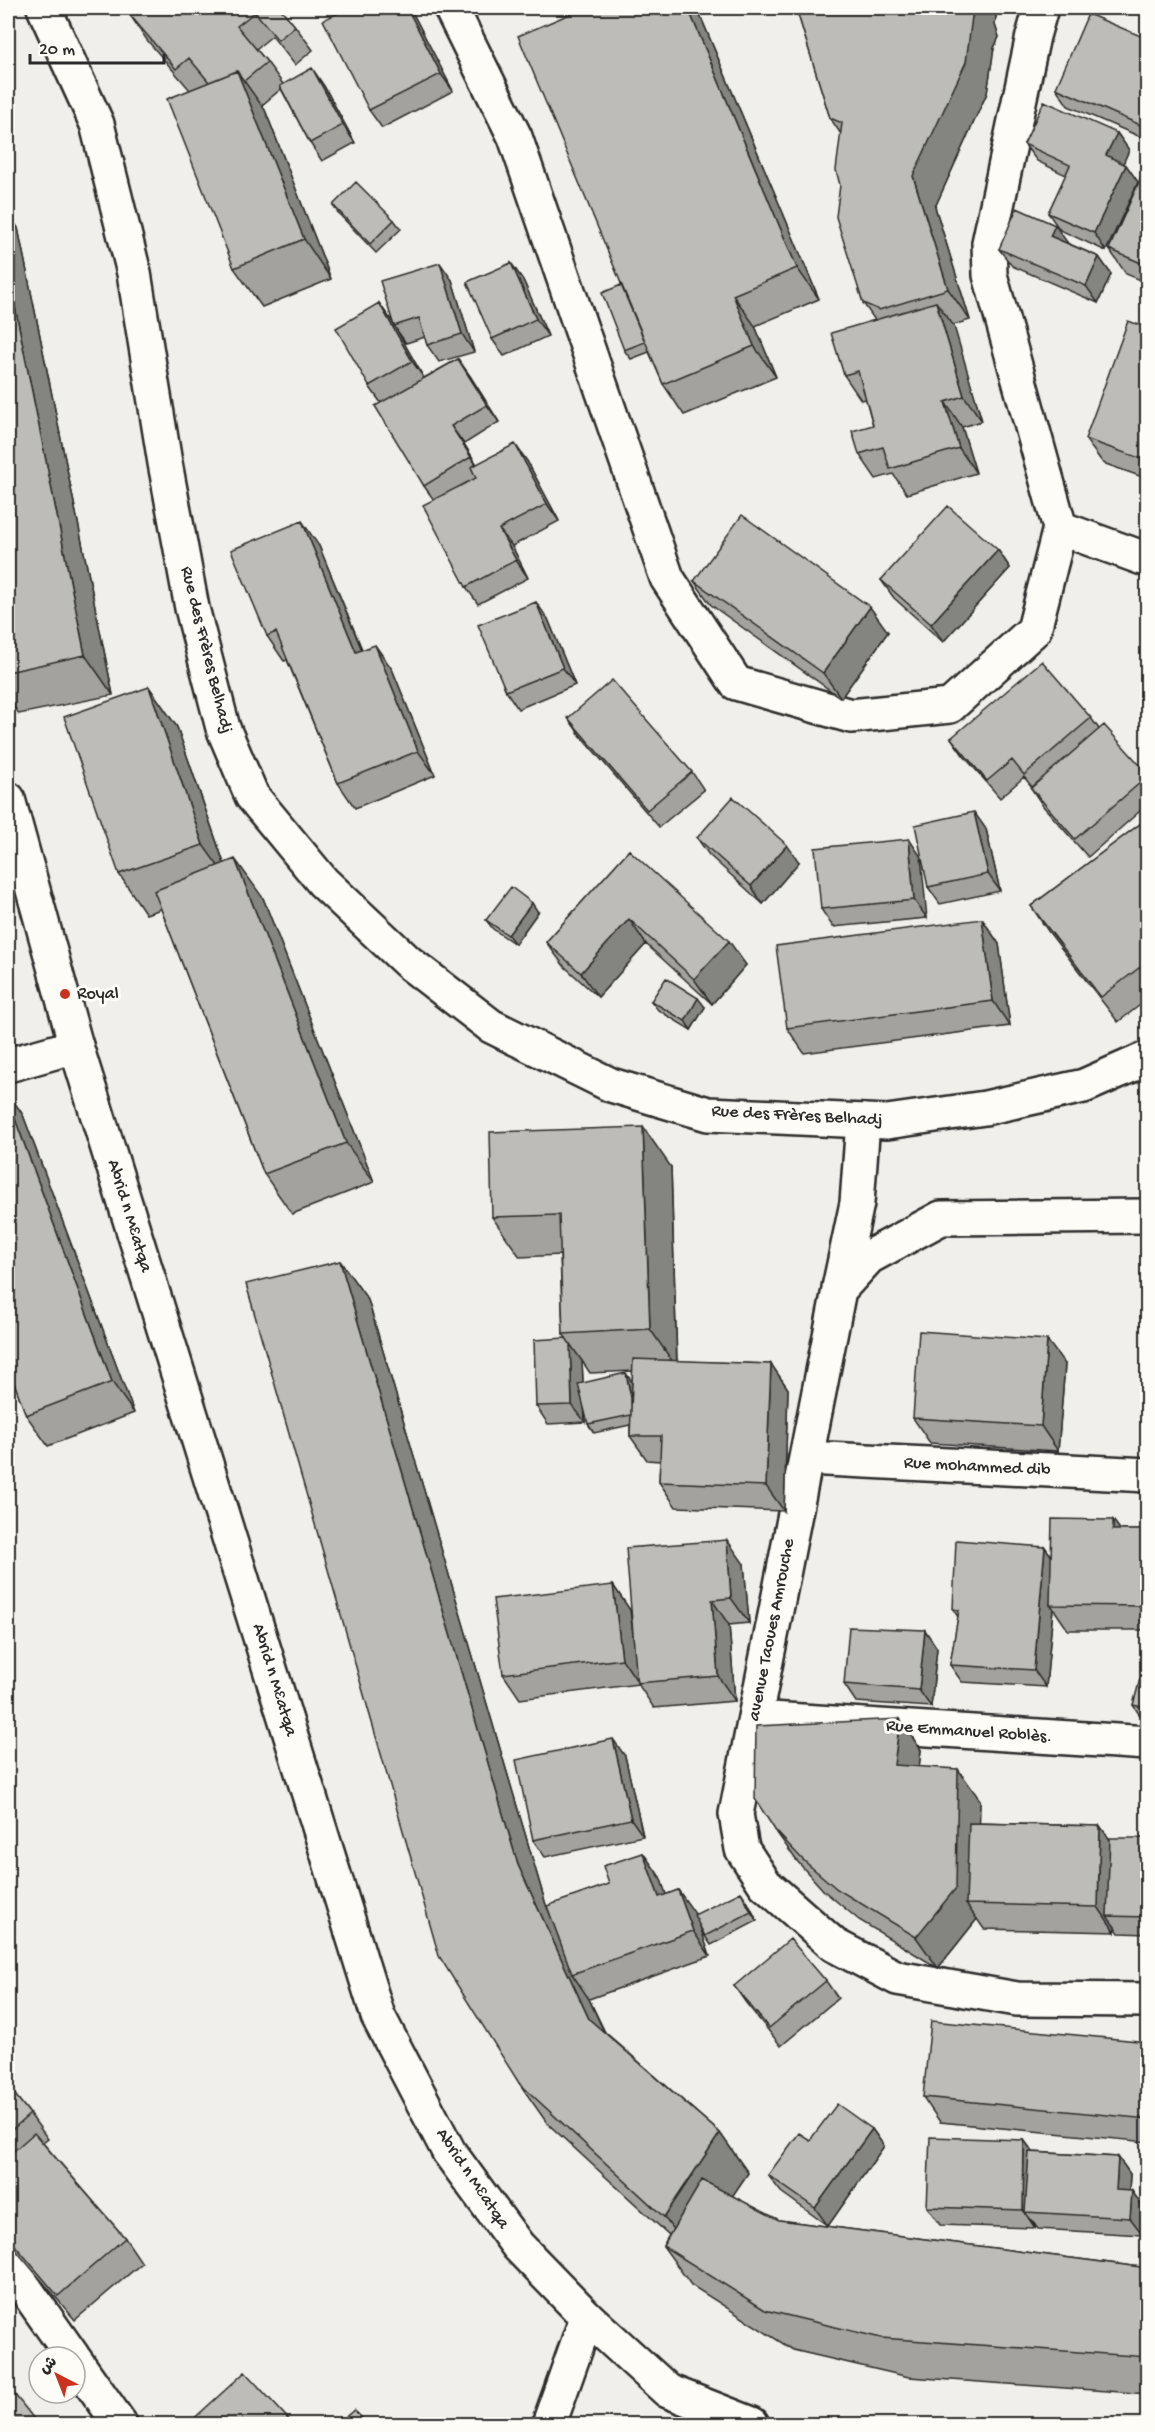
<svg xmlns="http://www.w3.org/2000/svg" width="1155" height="2432" font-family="'Gochi Hand','Playpen Sans Arabic',sans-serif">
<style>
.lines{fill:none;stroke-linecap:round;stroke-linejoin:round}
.street-casing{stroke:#2b2b2b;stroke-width:38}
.secondary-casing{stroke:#2b2b2b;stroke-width:38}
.street{stroke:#fdfcf7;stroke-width:33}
.secondary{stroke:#fdfcf7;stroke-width:33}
.wall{fill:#a3a29e;stroke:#2b2b2b;stroke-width:1.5;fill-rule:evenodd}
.shaded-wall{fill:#848481;stroke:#2b2b2b;stroke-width:1.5}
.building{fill:#bdbcb8;stroke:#2b2b2b;stroke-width:1.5}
.poi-dot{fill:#c8321e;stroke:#fdfcf7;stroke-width:2}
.labels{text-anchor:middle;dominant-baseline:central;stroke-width:6;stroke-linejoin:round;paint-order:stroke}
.street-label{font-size:18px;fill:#2b2b2b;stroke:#fdfcf7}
.poi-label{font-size:18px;fill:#2b2b2b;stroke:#fdfcf7;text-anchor:start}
</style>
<rect width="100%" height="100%" fill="#f0efeb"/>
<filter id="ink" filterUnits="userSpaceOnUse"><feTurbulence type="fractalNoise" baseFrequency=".0167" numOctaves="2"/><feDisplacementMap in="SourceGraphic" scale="12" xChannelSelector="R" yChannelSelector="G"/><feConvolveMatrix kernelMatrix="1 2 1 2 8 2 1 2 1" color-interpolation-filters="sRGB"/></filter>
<g filter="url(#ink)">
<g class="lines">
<g class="street-casing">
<path id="street" d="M451 8 515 137 667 578 736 683 851 716 950 706 1034 630 1060 528 990 275 989 243 1033 36 1041 8
M1060 528 1148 560
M8 1065 76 1046
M1148 1216 941 1218 869 1257 839 1290 736 1814 742 1849 765 1884 834 1945 897 1978 1017 1999 1148 2000
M839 1288 857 1203 863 1121
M806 1458 1148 1475
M755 1718 1148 1743
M8 2264 73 2357
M75 2360 120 2424
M549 2424 587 2317"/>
</g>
<g class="secondary-casing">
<path id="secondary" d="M44 8 97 124 134 273 165 463 192 608 223 728 252 796 323 882 408 962 491 1026 611 1085 708 1114 887 1122 985 1108 1084 1086 1148 1058
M8 799 76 1046 378 2016 449 2152 518 2246 587 2317 668 2391 752 2424"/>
</g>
<use href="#street" class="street"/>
<use href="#secondary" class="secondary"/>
</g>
<path class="wall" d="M280 8 295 26 313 50 295 65 272 36 256 49 267 62 283 84 324 86 355 143 322 161 310 143 281 89 261 106 265 110 331 279 262 307 234 268 190 90 147 40 130 15Z
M410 8 453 91 382 128 369 110Z
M584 8H697L819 299 755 326 776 377 684 415 663 384 649 352 631 359 624 350 621 285Z
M796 8H997L995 25 999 37 994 48 987 93 935 207 970 320 953 325 982 421 962 427 976 473 907 494 893 474 876 479 859 454 873 425 866 399 861 400 844 375 875 320 863 303 840 185 841 134 830 118Z
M1148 39V140L1068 106 1056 88Z
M1117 133 1129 150 1123 163 1126 165 1138 182 1106 251 1060 230 1048 213 1066 175 1037 161 1024 144Z
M1148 162V283L1126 274 1109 249Z
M333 205 394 220 401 229 376 253 339 214Z
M8 213 18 228 113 695 19 714 8 698Z
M1067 242V243L1099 257 1111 274 1098 303 1012 266 999 249Z
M511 263 523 280 548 336 504 356 492 339Z
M452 280 474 352 439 362 427 345 425 337 406 343 396 329 424 378 458 359 470 376 499 422 464 444 476 464 527 461 559 521 512 546 528 578 478 604 466 587 434 500 424 486 381 403 369 386 379 303 393 324Z
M1148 328V479L1103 463 1085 439Z
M319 546 362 649 392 669 435 775 355 808 338 783 287 660 284 661 267 636Z
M998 550 1010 568 943 642 894 598 881 580Z
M694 581 888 632 841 698 711 605Z
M548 619 575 685 518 709 506 691Z
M149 687 177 727 224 863 263 898 374 1182 292 1214 264 1174 161 909 146 914 119 874Z
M568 718 692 772 704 790 659 827 580 735Z
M1091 718 1099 729 1148 774V804L1088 857 1043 806 1031 788 1032 787 1024 777 1000 798 963 755 951 738Z
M1148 818V999L1118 1022 1048 931 1031 906Z
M986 829 1000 891 940 904 928 887Z
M697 838 799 862 763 904 709 855Z
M909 839 927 918 833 927 821 909Z
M629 850 746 965 712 1004 646 944 598 997 564 966 546 942Z
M538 912 515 944 493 929 486 920Z
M982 919 999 944 1010 1026 804 1053 787 1028Z
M651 1001 705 1007 691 1030 658 1010Z
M8 1093 23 1115 134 1413 48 1446 26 1415 8 1366Z
M671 1167 677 1361 771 1364 788 1389 784 1511 676 1507 659 1482 660 1461 647 1460 630 1436V1425L594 1433 588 1424 584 1409 585 1422 548 1424 536 1406 566 1338 563 1334 560 1255 520 1257 492 1217ZM582 1361 590 1373 633 1371 632 1382 583 1383Z
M340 1261 368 1300 546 1905 550 1913 609 1884 643 1853 660 1877 666 1895 678 1890 695 1915 747 1901 757 1921 711 1945 705 1936 698 1923 710 1956 589 1999 605 2032 720 2133 748 2173 732 2196 779 2220 1148 2268V2394L909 2377 793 2350 691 2285 663 2246 669 2235 547 2123 519 2083Z
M1065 1364 1058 1451 930 1443 913 1418Z
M1113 1520 1120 1530H1148V1630H1068L1053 1608 1046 1687 962 1682 950 1665 958 1617 953 1609 1045 1547 1051 1556Z
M744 1564 749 1623 729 1625 735 1701 654 1708 638 1684 520 1699 503 1674 613 1585 630 1610 634 1639Z
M937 1648 931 1707 856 1702 844 1684Z
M1148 1681V1716L1139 1714 1133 1705Z
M900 1719 921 1750 919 1767 980 1800 979 1823 1100 1826 1110 1840 1148 1838V1934L1119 1933 1115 1927V1932L984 1929 977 1919 938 1968 859 1920 824 1891 797 1861 775 1830Z
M625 1756 643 1836 545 1857 533 1840Z
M826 1981 838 1998 781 2046 746 2003 734 1986Z
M1148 2042V2142L940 2122 923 2097Z
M8 2086 30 2114 48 2139 43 2143 125 2238 142 2263 75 2320 8 2241Z
M872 2129 884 2146 828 2226 781 2192 768 2175 810 2140Z
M1024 2140 1033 2152 1118 2157 1130 2174 1129 2191H1132L1144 2209 1143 2235 1038 2229 1035 2225V2228L940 2225 927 2207Z"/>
<path class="shaded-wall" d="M407 8H410L453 91 441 74Z
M688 8H697L819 299 797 268Z
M977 8H997L995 25 999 37 994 48 987 93 935 207 970 320 948 289 913 176 972 17Z
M312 68 324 86 355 143 343 125Z
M237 71 265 110 331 279 304 239Z
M1117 133 1129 150 1119 173 1106 155Z
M1126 165 1138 182 1106 251 1094 233Z
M8 213 18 228 113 695 85 655 8 272Z
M1055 225 1067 242 1063 253 1050 236Z
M1099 257 1111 274 1098 303 1086 286Z
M440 263 452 280 474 352 462 334Z
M511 263 523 280 548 336 536 319Z
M733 295 755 326 776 377 754 346Z
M936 302 954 326 982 421 964 396Z
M379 303 391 320 424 378 412 361Z
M458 359 470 376 499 422 487 405Z
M945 402 962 427 976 473 959 448Z
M451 426 464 444 483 474 471 457Z
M515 444 527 461 559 521 547 504Z
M302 521 319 546 373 677 356 652Z
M499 529 512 546 528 578 516 560Z
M998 550 1010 568 943 642 931 624Z
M536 602 548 619 575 685 563 668Z
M870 607 888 632 841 698 823 673Z
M375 645 392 669 435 775 418 751Z
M149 687 177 727 231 884 203 845Z
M974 812 986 829 1000 891 988 874Z
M909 839 921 857 927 918 914 900Z
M787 845 799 862 763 904 751 886Z
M235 859 263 898 374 1182 346 1143Z
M532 903 538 912 515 944 508 935Z
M629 919 646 944 598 997 581 973Z
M982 919 999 944 1010 1026 993 1001Z
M729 941 746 965 712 1004 694 979Z
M698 998 705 1007 691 1030 685 1021Z
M8 1093 23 1115 134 1413 112 1382 8 1100Z
M643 1127 671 1167 677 1368 650 1329Z
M340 1261 368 1300 546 1905 577 1973 572 1974 589 1999 616 2058 589 2019 518 1865Z
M1047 1340 1065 1364 1058 1451 1041 1426Z
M570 1344 582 1361 585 1422 572 1405Z
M771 1364 788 1389 784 1511 766 1486Z
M626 1373 632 1382 635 1414Z
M1113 1520 1131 1544 1113 1530Z
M727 1540 744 1564 749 1623 731 1598Z
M1045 1547 1057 1564 1050 1605 1053 1608 1046 1687 1034 1670Z
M613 1585 630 1610 639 1684 622 1659Z
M712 1600 729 1625 735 1701 718 1676Z
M925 1630 937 1648 931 1707 919 1690Z
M900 1719 921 1750 916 1796 894 1765Z
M613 1739 625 1756 643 1836 631 1819Z
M958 1769 980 1800 978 1904H966L977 1919 938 1968 916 1937Z
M1100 1826 1118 1851 1107 1916 1115 1927V1932L1098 1907Z
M643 1853 660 1877 676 1922 659 1897Z
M678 1890 696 1915 710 1956 693 1931Z
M741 1892 747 1901 757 1921 751 1912Z
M872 2129 884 2146 828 2226 815 2208Z
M720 2133 748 2173 692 2256 664 2217Z
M1024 2140 1036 2157 1025 2212 1035 2225V2228L1023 2210Z
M1118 2157 1130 2174 1128 2207 1116 2190Z
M1132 2191 1144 2209 1143 2235 1130 2218Z"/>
<path class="building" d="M139 8H280L295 26 278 40 255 12 237 26 267 62 244 81 237 71 209 82 189 58 176 69 130 15Z
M349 8H407L441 74 369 110 323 20Z
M584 8H688L797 268 733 295 754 346 663 384 518 36Z
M796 8H977L972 17 966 62 913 176 948 289 879 310 863 303 836 217 840 185 836 170 842 123 830 118Z
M1088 14 1148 39V121L1145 127 1056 88Z
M312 68 343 125 310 143 280 86Z
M237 71 304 239 234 268 167 99Z
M1044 101 1117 133 1106 155 1126 165 1094 233 1048 213 1070 165 1024 144Z
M1148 162V266L1109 249Z
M356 182 394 220 370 244 333 205Z
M1017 208 1055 225 1050 236 1099 257 1086 286 999 249Z
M440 263 462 334 427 345 419 318 394 326 380 281Z
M511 263 536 319 492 339 467 282Z
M8 272 85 655 8 672Z
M621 285 645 342 624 350 602 293Z
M936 302 964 396 945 402 959 448 890 469 883 447 859 454 852 431 873 425 858 371 844 375 831 333Z
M379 303 412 361 369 386 336 328Z
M1128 321 1148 328V461L1085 439Z
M458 359 487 405 451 426 471 457 424 486 375 406Z
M515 444 547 504 499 529 516 560 466 587 423 505 476 478 471 467Z
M948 506 998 550 931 624 881 580Z
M742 515 870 607 823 673 694 581Z
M302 521 356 652 375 645 418 751 338 783 276 632 267 636 231 550Z
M536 602 563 668 506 691 478 625Z
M1042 661 1091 718 1024 775 1012 760 987 781 951 738Z
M612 680 692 772 647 810 568 718Z
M149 687 203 845 119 874 64 717Z
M1104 725 1148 774V776L1075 839 1031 788Z
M733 797 787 845 751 886 697 838Z
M974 812 988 874 928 887 915 825Z
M1148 818V961L1101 997 1031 906Z
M909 839 914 900 821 909 815 848Z
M629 850 729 941 694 979 629 919 581 973 546 942Z
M235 859 346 1143 264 1174 154 891Z
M511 887 532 903 508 935 486 920Z
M982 919 993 1001 787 1028 776 946Z
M666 978 698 998 685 1021 651 1001Z
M8 1100 112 1382 26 1415 8 1366Z
M643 1127 650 1329 563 1334 559 1215 492 1217 490 1132Z
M340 1261 518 1865 589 2019 720 2133 664 2217 519 2083 439 1956 246 1284Z
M919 1331 1047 1340 1041 1426 913 1418Z
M566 1338 570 1344 572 1405 536 1406 534 1340Z
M633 1359 771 1364 766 1486 659 1482 661 1436H630Z
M626 1373 631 1398V1415L588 1424 578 1384Z
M1052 1519 1113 1520V1530H1148V1606L1050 1605Z
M727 1540 731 1598 712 1600 718 1676 637 1683 626 1548Z
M956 1540 1045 1547 1034 1670 950 1665 959 1610 953 1609Z
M613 1585 622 1659 503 1674 493 1599Z
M849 1627 925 1630 919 1690 844 1684Z
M1140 1679 1148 1681V1708L1133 1705Z
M900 1719 894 1765 958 1769 956 1888 916 1937 837 1889 803 1860 775 1830 755 1799 756 1726Z
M613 1739 631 1819 533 1840 516 1760Z
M969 1823 1100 1826 1098 1907 966 1904Z
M1110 1838H1148V1917L1107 1916Z
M643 1853 659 1897 678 1890 693 1931 572 1974 547 1906 609 1884 603 1866Z
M741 1892 751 1912 705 1936 694 1915Z
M790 1939 826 1981 769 2028 734 1986Z
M931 2021 1148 2042V2119L923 2097Z
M8 2086 30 2114 8 2133Z
M837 2104 872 2129 815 2208 768 2175 799 2133 810 2140Z
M34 2133 125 2238 58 2296 8 2237V2156Z
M930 2137 1024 2140 1023 2210 927 2207Z
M1029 2152 1118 2157 1116 2190 1132 2191 1130 2218 1025 2212Z
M702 2180 779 2220 1148 2268V2357L881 2338 765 2310 663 2246Z
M245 2372 293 2424H188Z
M8 2386 38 2424H8Z
M354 2410 368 2424H337Z"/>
</g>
<circle class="poi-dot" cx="65" cy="994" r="6"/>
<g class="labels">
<g class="street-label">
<text transform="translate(206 650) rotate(76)">Rue des Frères Belhadj</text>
<text transform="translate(797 1116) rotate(3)">Rue des Frères Belhadj</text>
<text transform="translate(129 1216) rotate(73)">Abrid n Mɛatqa</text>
<text transform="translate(977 1467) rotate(3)">Rue mohammed dib</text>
<text transform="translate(772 1630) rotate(-79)">avenue Taoues Amrouche</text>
<text transform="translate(274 1680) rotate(73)">Abrid n Mɛatqa</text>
<text transform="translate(969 1732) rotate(4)">Rue Emmanuel Roblès.</text>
<text transform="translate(472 2179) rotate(56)">Abrid n Mɛatqa</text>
</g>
<g class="poi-label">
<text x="77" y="994">Royal</text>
</g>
</g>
<rect width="1155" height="2432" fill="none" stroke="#fdfcf7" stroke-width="30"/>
<rect x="15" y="15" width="1125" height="2402" fill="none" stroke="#2b2b2b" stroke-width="2" filter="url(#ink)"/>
<g transform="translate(57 2375) rotate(318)"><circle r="28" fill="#fdfcf7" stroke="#a9a8a5" stroke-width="1.5"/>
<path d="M0-4.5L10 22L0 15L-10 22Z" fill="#c8321e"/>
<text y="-9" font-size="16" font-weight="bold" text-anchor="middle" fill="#2b2b2b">ش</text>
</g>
<path d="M30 54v9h134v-9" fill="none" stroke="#2b2b2b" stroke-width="3"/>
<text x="39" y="54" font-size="18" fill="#2b2b2b" stroke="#fdfcf7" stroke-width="4.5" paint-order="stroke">20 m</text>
</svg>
